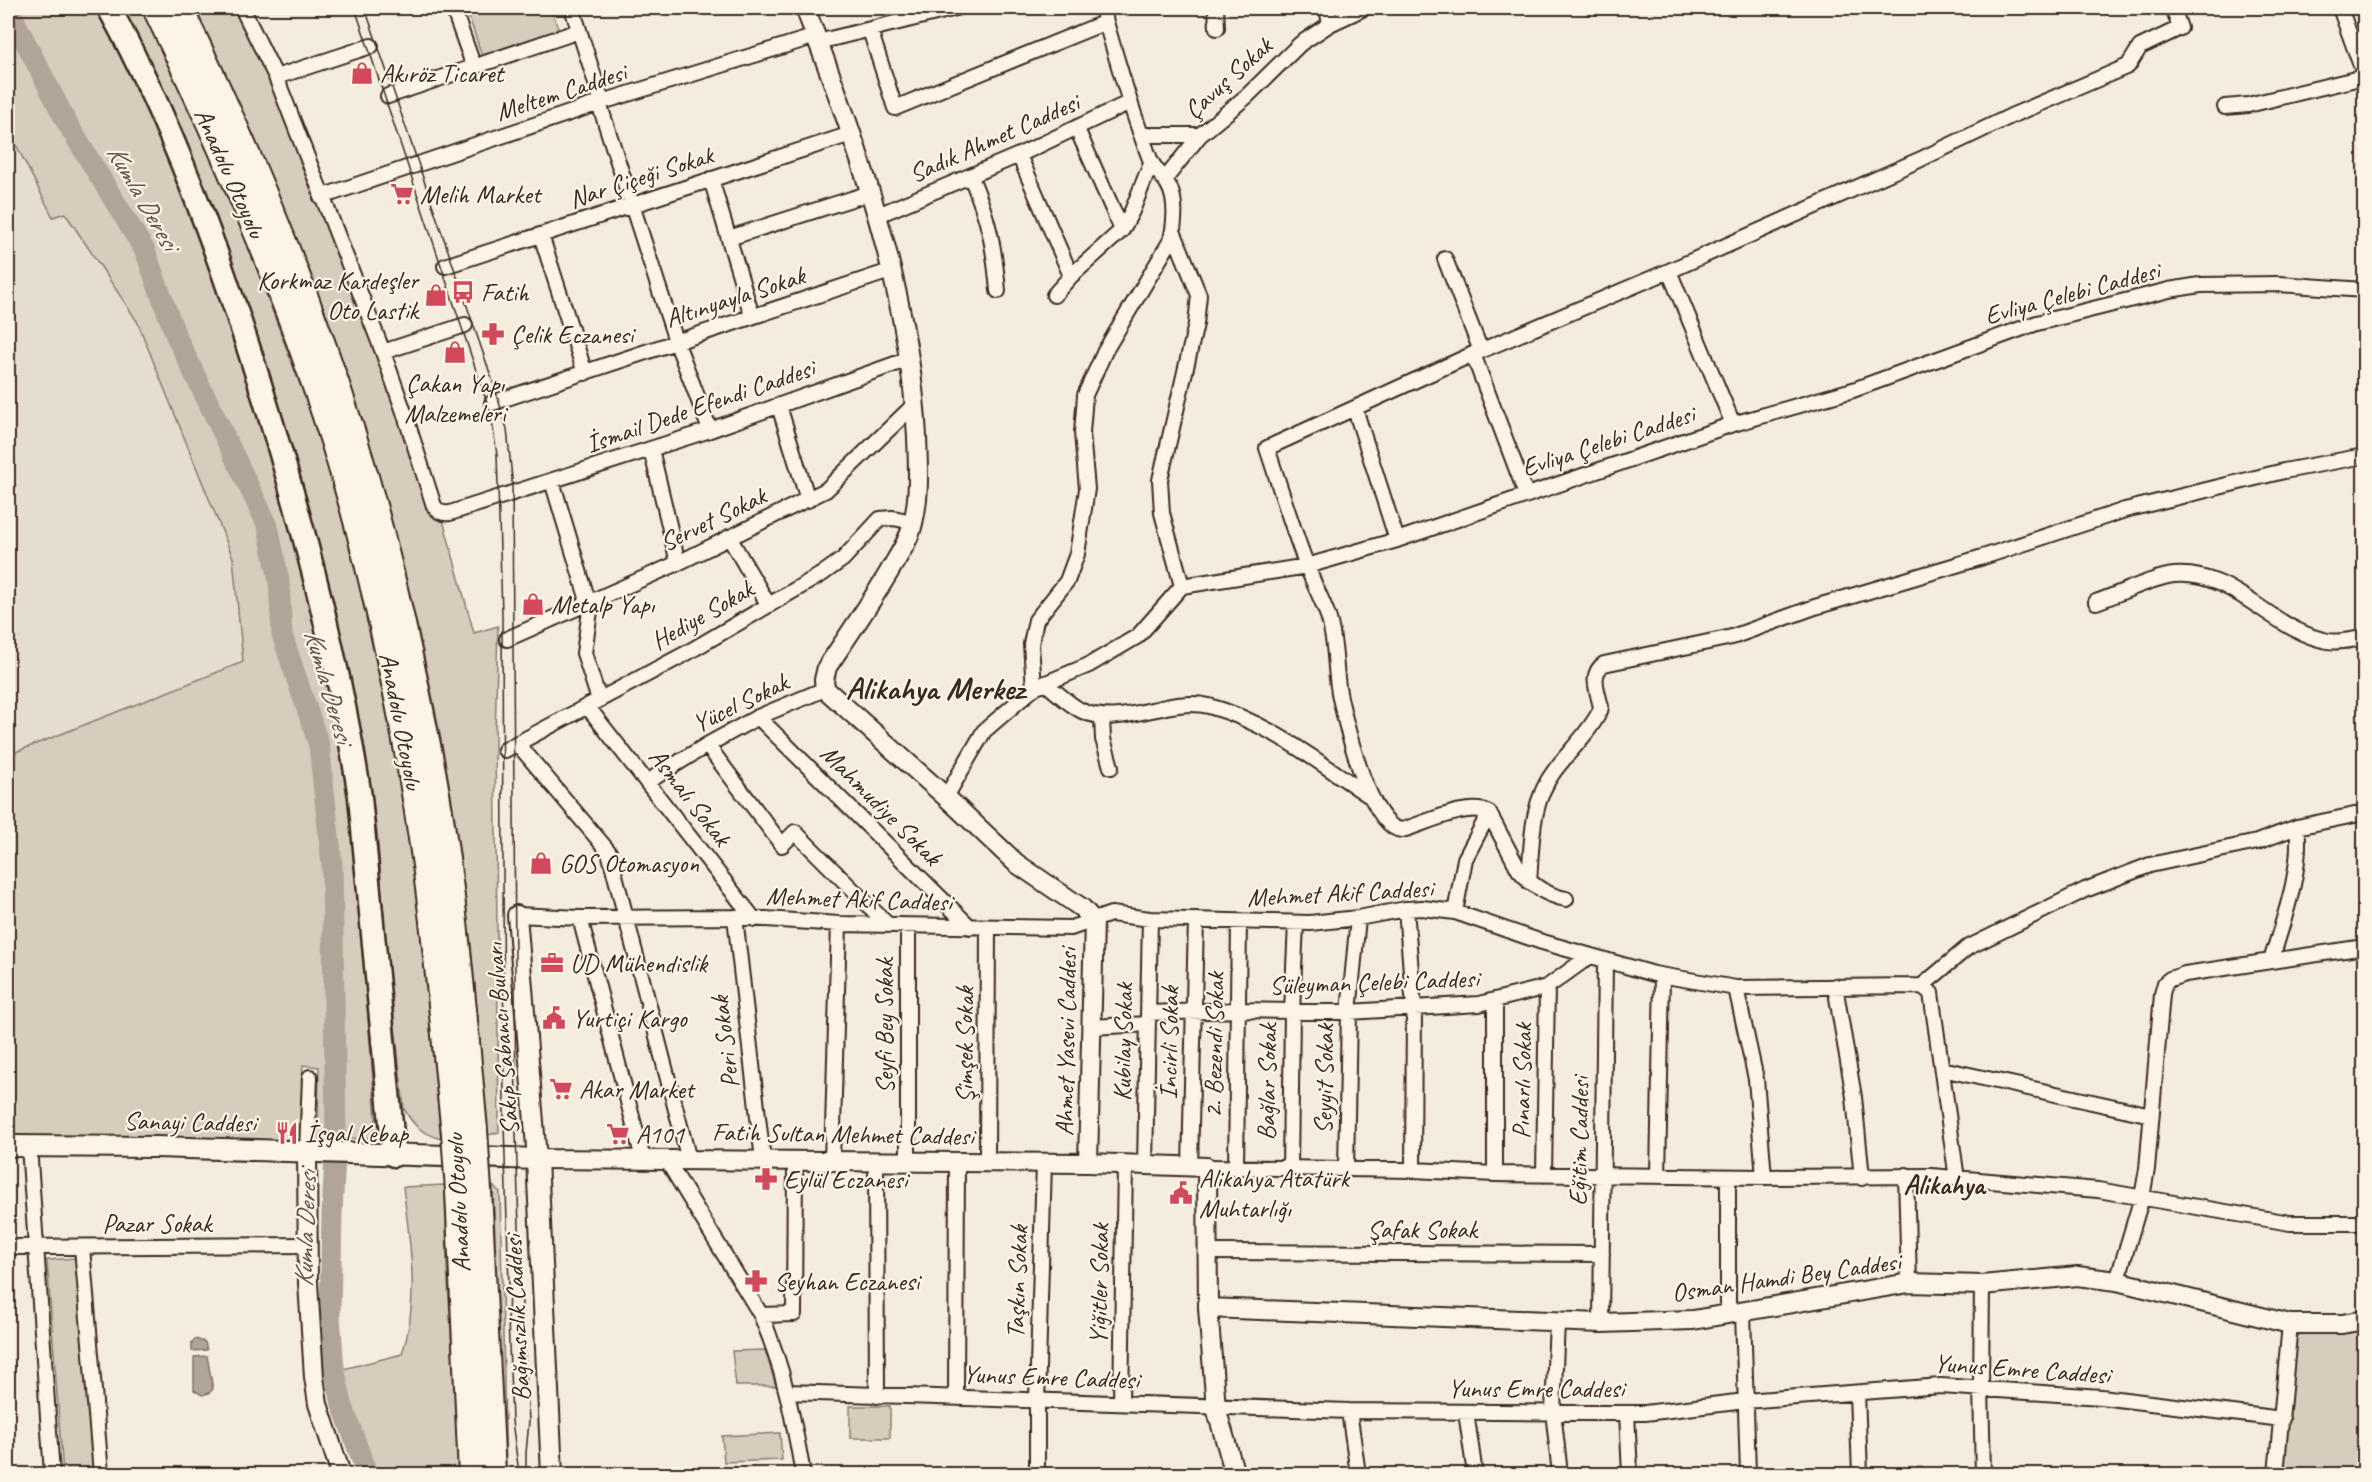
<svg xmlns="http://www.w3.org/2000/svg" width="2372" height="1482" font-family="Caveat,sans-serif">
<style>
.built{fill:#e5ddce}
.green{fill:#d6cdbd;stroke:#887c6e;stroke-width:1.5}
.water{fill:#b0a596;stroke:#817466;stroke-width:1.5}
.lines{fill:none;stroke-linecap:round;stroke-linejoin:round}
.river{stroke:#b0a596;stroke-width:21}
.minor-casing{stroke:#3b2a1e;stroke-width:18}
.tertiary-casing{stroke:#3b2a1e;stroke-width:22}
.secondary-casing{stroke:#3b2a1e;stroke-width:24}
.primary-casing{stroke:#3b2a1e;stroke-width:27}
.motorway-casing{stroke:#3b2a1e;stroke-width:30}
.minor{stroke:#fcf5e5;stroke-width:14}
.tertiary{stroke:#fcf5e5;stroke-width:18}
.secondary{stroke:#fcf5e5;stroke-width:20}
.primary{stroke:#fcf5e5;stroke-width:22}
.motorway{stroke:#fcf5e5;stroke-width:26}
.tram{stroke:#3b2a1e;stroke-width:1.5}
.motorway-bridge-casing{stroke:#3b2a1e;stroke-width:30;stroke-linecap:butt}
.motorway-bridge{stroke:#fcf5e5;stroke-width:26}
.labels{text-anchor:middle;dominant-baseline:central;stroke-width:4.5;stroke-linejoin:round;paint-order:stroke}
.poi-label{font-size:26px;fill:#3b2a1e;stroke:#fcf5e5;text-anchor:start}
.street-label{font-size:26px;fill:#3b2a1e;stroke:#fcf5e5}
.water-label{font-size:27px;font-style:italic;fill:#645548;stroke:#fcf5e5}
.quarter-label{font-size:28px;font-weight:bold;fill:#3b2a1e;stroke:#fcf5e5}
.district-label{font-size:32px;font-weight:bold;fill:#3b2a1e;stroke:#fcf5e5}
</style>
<rect width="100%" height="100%" fill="#f4eddd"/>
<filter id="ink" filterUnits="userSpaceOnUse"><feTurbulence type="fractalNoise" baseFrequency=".0167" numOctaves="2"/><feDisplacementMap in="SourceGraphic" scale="12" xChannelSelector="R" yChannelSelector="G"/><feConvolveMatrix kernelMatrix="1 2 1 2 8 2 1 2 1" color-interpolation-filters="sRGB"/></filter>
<g filter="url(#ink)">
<path class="built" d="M8 129 53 217 65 213 137 321 233 558 243 662 8 755Z"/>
<path class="green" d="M8 8H100L158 126 208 254 283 492 328 672 351 799 376 1120 373 1135 366 1139 318 1137 319 1067 303 1065 300 1142 8 1135V755L243 662 233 558 137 321 65 213 53 217 8 129Z
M118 8H141L209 153 238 220 309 408 346 525 397 760 414 860 441 1139C421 1132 415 1128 404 1109L387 952 377 832 371 786 361 736 320 558Z
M195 8H235L270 78 378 353 428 509 443 520 474 633 498 626 495 737 499 1132 488 1135C478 1020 469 904 450 790 427 654 394 520 352 389 322 298 285 209 246 120 229 83 214 45 195 8Z
M466 8H551L559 31 482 56Z
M445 1185 447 1268 460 1474H374L347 1396 343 1369 402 1354C420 1301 410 1242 403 1187Z
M493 1186 500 1192 506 1474H504Z
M76 1258 93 1474H63L47 1260Z
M2364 1328V1474H2281L2295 1339 2301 1333H2341Z
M765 1350 776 1386H736L732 1351Z
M850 1406H890V1438H850Z
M780 1433 782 1460 724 1462 722 1436Z"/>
<path class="water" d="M195 1339 205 1342 207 1350 192 1351V1342Z
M207 1356 213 1389 209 1393 202 1395 194 1390V1357Z"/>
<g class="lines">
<path class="river" d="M8 8 67 123 145 251 176 336 268 526 279 581 282 635 319 745 332 864 336 1137 332 1213 330 1316 334 1368 342 1404 367 1474"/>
<g class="minor-casing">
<path id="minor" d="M242 8 276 77 383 352 404 412 434 506C439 512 442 514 450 513L710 430 909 359
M453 8 474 67
M572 8 602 102
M1216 8 1217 28
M1327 8 1330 24
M2340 8 2364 74
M870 30 895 108 1106 22
M818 42 956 8
M276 77 371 46
M388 96 579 31
M599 103 676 341 710 430
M2225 107 2248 105 2364 77
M1077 129 1122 230
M1141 135H1200
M1019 155 1071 276
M971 177C989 220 994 245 998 291
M1166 178 1200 135 1247 96 1300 44 1330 24 1364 8
M711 179 752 316
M321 197 602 102 816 36
M876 216 1019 155 1130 102
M1173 231 1199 295 1196 324 1160 480 1162 513 1182 586
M541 235 585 373
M729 238 870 193
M1445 259 1481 351
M445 266 851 134
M1669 271 1733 424
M1054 295 1071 276 1122 230 1132 211 1151 163
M383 352 465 325
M1473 354 1526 494
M492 403 890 271
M779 406 808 500
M1355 409 1397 540
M651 449 678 563
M552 481 589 604 590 611 584 653 599 700
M729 537 768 604
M2096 602C2117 595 2153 577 2174 575 2235 570 2271 631 2328 641 2340 643 2353 639 2364 638
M507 639 678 563 826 490 915 404
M1045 683C1057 692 1069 705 1082 711 1123 729 1167 696 1209 706 1268 722 1318 762 1368 795
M1034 688 1031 644 1036 620 1067 581 1077 554 1087 489 1082 433 1085 395 1105 351 1171 240C1174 226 1176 212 1173 198 1169 178 1156 174 1150 159 1131 110 1116 58 1102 8
M587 706 754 919
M758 717 970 927
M1102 717 1103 739 1111 767
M517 743 609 852 689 1160
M707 745 782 845 795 832 888 925
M505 750 685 654 822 574 843 559 880 519 893 518 913 522
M647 782 707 745 758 717 825 689
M946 797 984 731 1034 688 1089 665 1138 636 1182 586 1307 566 1397 540 1733 424 1853 390 2037 323 2169 290 2200 285 2279 284 2364 290
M1529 882C1532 844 1530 802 1555 770 1570 750 1589 733 1600 711L1601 707C1598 692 1589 674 1604 664L1732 637 1815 607 1983 557 2125 510 2284 471 2364 456
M1566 899C1545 895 1532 885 1519 870L1489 813C1469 801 1424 824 1402 830 1371 829 1346 725 1340 698 1334 671 1337 643 1328 616 1322 599 1313 583 1307 566 1292 527 1280 487 1267 448L1473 354 1669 271 1919 160 2011 116 2105 76 2128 66 2140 47 2180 28 2173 8
M1406 909 1414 1009 1413 1170
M1455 912 1465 859 1489 813
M517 915 580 918 735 917 839 924 1071 928 1111 914 1150 919 1310 923 1358 918 1406 909 1422 908 1455 912 1539 941 1654 974 1736 988 1922 986 1931 993 1957 1179
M735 917 763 1160
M580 918 643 1159
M2271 961C2283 921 2303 868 2297 827
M1835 986 1854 1097 1862 1178
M1922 986 1967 948 2085 890 2150 865 2257 842 2297 827 2364 813
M1736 988 1756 1079 1764 1177 1931 1176 2098 1190 2290 1223H2364
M1148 1013 1238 1010 1349 1012 1479 1004 1547 987 1590 956
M1091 1027 1148 1024
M1942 1069 2151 1115
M29 1146 52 1474
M307 1151 310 1077
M666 1159 761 1315C784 1369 793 1417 803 1474
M832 1161 839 924
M876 1161 877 1396
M908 1162V926
M987 1162 988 927
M1145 1165 1150 919
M1190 1167 1196 920
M1207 1167 1413 1170 1495 1174 1764 1177
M1236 1168 1239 922
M1290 1169 1292 1012 1296 923
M1346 1169 1349 1012 1358 918
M1495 1174V1001
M1544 1175 1547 987
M1906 1175 1909 1283
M1658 1176 1662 976
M1728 1177V1314
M8 1247 307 1245
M82 1247 101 1474
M1207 1252 1602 1254
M2117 1281 2142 1197 2147 1169 2162 994 2165 983 2170 979 2185 974 2364 947
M1982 1285 1981 1388 1983 1474
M1743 1312 1748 1474
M761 1315 794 1314 795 1161
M1557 1322 1553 1411 1560 1474
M1601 1323 1605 960
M788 1392 1349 1411 1645 1413 1745 1401 1941 1386 2101 1397 2282 1419
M1857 1393 1860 1474
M956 1398 957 1162
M1121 1403 1125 1165
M1349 1411 1358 1474
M1466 1412 1475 1474
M1627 1413 1630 1474
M1037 1474V1401L1044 1163
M2276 1474 2290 1324"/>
</g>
<g class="tertiary-casing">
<path id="tertiary" d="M805 8C857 141 910 293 917 437 918 466 920 495 913 523 909 541 898 556 889 572 870 604 848 636 827 667L824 680 825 689 946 797 1016 863 1082 908 1094 921 1088 1163
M517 915 537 1159 1088 1163 1207 1167 1208 1308 1216 1408 1235 1474
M307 1151 308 1283 314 1377 318 1404 341 1474
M1208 1308 1601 1323 1693 1320 1909 1283 1982 1285 2077 1276 2117 1281 2290 1324H2342L2364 1320"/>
</g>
<g class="secondary-casing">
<path id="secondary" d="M8 1146 156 1147 537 1159 552 1474"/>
</g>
<g class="primary-casing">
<path id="primary" d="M109 8C173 125 218 251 258 378 301 515 338 654 360 797L394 1155"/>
</g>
<g class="motorway-casing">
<path id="motorway" d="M156 8C224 148 288 294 335 444 376 578 405 718 425 858 438 949 445 1042 455 1133
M179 8C246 146 307 290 353 437 384 536 406 638 426 740 452 867 462 1000 474 1130
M478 1190 492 1474
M459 1191 472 1474"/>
</g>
<use href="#minor" class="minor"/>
<use href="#tertiary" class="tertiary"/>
<use href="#secondary" class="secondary"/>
<use href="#primary" class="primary"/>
<use href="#motorway" class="motorway"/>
<path class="tram" d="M355 8 491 415 497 455 502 613 504 1124 509 1287 508 1319 512 1421 518 1466
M365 8 494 385 507 429 512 478 516 1133 521 1290 529 1421 526 1453V1474"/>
<g class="motorway-bridge-casing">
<path id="motorway-bridge" d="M474 1130 478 1190
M455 1133 459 1191"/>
</g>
<use href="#motorway-bridge" class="motorway-bridge"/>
</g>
</g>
<defs>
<g id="shop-bare" transform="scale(1.8)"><path d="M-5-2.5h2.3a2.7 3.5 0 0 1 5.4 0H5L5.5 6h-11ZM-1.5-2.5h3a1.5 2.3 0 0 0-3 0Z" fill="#d1495b" stroke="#fcf5e5" stroke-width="2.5" paint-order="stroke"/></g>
<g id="supermarket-bare" transform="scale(1.8)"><path d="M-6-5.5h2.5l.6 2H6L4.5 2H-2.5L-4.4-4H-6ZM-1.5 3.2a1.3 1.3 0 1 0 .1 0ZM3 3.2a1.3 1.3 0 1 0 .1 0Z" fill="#d1495b" stroke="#fcf5e5" stroke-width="2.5" paint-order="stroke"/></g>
<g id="bus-bare" transform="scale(1.8)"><path d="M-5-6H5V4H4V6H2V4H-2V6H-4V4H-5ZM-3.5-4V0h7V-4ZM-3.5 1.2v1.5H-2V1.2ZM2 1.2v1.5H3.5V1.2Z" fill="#d1495b" stroke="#fcf5e5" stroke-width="2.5" paint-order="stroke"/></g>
<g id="pharmacy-bare" transform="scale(1.8)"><path d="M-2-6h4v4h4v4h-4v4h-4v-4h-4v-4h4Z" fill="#d1495b" stroke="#fcf5e5" stroke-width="2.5" paint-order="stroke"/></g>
<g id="office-bare" transform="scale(1.8)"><path d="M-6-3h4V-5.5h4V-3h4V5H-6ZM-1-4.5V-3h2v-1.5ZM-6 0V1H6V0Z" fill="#d1495b" stroke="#fcf5e5" stroke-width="2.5" paint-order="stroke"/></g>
<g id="civic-bare" transform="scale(1.8)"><path d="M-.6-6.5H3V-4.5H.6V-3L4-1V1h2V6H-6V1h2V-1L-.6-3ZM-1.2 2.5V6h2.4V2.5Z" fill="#d1495b" stroke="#fcf5e5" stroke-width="2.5" paint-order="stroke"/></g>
<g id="restaurant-bare" transform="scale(1.8)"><path d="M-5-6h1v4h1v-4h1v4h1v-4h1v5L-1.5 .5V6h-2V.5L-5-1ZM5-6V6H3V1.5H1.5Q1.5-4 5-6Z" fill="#d1495b" stroke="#fcf5e5" stroke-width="2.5" paint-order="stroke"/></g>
</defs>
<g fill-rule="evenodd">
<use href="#shop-bare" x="362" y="73"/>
<use href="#supermarket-bare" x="402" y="194"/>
<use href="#bus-bare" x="463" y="292"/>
<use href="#shop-bare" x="436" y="295"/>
<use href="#pharmacy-bare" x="493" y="334"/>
<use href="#shop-bare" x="455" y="352"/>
<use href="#shop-bare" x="533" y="604"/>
<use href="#shop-bare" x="541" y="863"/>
<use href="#office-bare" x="552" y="963"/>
<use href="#civic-bare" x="554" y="1018"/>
<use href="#supermarket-bare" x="561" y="1089"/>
<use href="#restaurant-bare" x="287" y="1133"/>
<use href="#supermarket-bare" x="618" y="1134"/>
<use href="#pharmacy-bare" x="766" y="1179"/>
<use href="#civic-bare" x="1181" y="1193"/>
<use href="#pharmacy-bare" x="756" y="1281"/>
</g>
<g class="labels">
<g class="poi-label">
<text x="380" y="73">Akıröz Ticaret</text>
<text x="420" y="194">Melih Market</text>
<text x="418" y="280" text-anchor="end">Korkmaz Kardeşler<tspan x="418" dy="30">Oto Lastik</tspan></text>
<text x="481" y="292">Fatih</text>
<text x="511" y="334">Çelik Eczanesi</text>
<text x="455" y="383" text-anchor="middle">Çakan Yapı<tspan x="455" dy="30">Malzemeleri</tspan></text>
<text x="551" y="604">Metalp Yapı</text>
<text x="559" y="863">GOS Otomasyon</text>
<text x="570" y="963">UD Mühendislik</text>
<text x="572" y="1018">Yurtiçi Kargo</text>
<text x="579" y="1089">Akar Market</text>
<text x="305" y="1133">İşgal Kebap</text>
<text x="636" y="1134">A101</text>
<text x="1199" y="1178">Alikahya Atatürk<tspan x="1199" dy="30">Muhtarlığı</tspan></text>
<text x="784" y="1179">Eylül Eczanesi</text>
<text x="774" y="1281">Seyhan Eczanesi</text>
</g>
<g class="street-label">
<text transform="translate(1228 78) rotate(-42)">Çavuş Sokak</text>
<text transform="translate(561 92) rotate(-18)">Meltem Caddesi</text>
<text transform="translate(994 138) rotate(-24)">Sadık Ahmet Caddesi</text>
<text transform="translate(230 173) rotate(66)">Anadolu Otoyolu</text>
<text transform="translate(641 177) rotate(-18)">Nar Çiçeği Sokak</text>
<text transform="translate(2072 293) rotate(-15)">Evliya Çelebi Caddesi</text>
<text transform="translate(735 297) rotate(-18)">Altınyayla Sokak</text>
<text transform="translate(700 406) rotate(-19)">İsmail Dede Efendi Caddesi</text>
<text transform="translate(1608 441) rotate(-18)">Evliya Çelebi Caddesi</text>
<text transform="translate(713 519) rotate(-26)">Servet Sokak</text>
<text transform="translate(702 615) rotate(-30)">Hediye Sokak</text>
<text transform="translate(740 703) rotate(-26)">Yücel Sokak</text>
<text transform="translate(401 721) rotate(79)">Anadolu Otoyolu</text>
<text transform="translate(690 797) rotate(52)">Asmalı Sokak</text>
<text transform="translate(881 805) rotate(45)">Mahmudiye Sokak</text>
<text transform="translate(1340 893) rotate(-3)">Mehmet Akif Caddesi</text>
<text transform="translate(859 899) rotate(2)">Mehmet Akif Caddesi</text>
<text transform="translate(1374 982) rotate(-2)">Süleyman Çelebi Caddesi</text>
<text transform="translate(884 1026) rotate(-90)">Seyfi Bey Sokak</text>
<text transform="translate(502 1039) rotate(-95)">Sakıp Sabancı Bulvarı</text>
<text transform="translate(725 1042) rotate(-97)">Peri Sokak</text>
<text transform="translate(1066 1042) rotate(-89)">Ahmet Yasevi Caddesi</text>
<text transform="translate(1123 1042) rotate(-89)">Kubilay Sokak</text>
<text transform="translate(1169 1043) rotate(-89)">İncirli Sokak</text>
<text transform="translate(964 1045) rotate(-90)">Şimşek Sokak</text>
<text transform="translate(1214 1045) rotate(-89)">2. Bezendi Sokak</text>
<text transform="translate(1324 1079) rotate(-89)">Seyyit Sokak</text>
<text transform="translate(1522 1081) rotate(-89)">Pınarlı Sokak</text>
<text transform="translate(1267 1082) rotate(-89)">Bağlar Sokak</text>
<text transform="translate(190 1122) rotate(1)">Sanayi Caddesi</text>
<text transform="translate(843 1134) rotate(1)">Fatih Sultan Mehmet Caddesi</text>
<text transform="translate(1579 1141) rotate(-89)">Eğitim Caddesi</text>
<text transform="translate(458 1203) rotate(-93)">Anadolu Otoyolu</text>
<text x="157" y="1223">Pazar Sokak</text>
<text x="1422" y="1229">Şafak Sokak</text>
<text transform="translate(1786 1277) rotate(-8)">Osman Hamdi Bey Caddesi</text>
<text transform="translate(1017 1282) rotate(-88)">Taşkın Sokak</text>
<text transform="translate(1099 1284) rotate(-89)">Yiğitler Sokak</text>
<text transform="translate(517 1318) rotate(-93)">Bağımsızlık Caddesi</text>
<text transform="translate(2022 1369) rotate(4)">Yunus Emre Caddesi</text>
<text transform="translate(1051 1377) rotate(2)">Yunus Emre Caddesi</text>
<text x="1536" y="1388">Yunus Emre Caddesi</text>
</g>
<g class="water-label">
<text transform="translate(143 197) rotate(60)">Kumla Deresi</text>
<text transform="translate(329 686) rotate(74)">Kumla Deresi</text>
<text transform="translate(305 1229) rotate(-88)">Kumla Deresi</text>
</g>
<g class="quarter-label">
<text x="1944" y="1184">Alikahya</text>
</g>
<g class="district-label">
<text x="935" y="688">Alikahya Merkez</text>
</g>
</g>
<rect width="2372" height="1482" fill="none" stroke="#fcf5e5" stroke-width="30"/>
<rect x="15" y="15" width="2342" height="1452" fill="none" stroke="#3b2a1e" stroke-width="2" filter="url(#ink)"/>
</svg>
